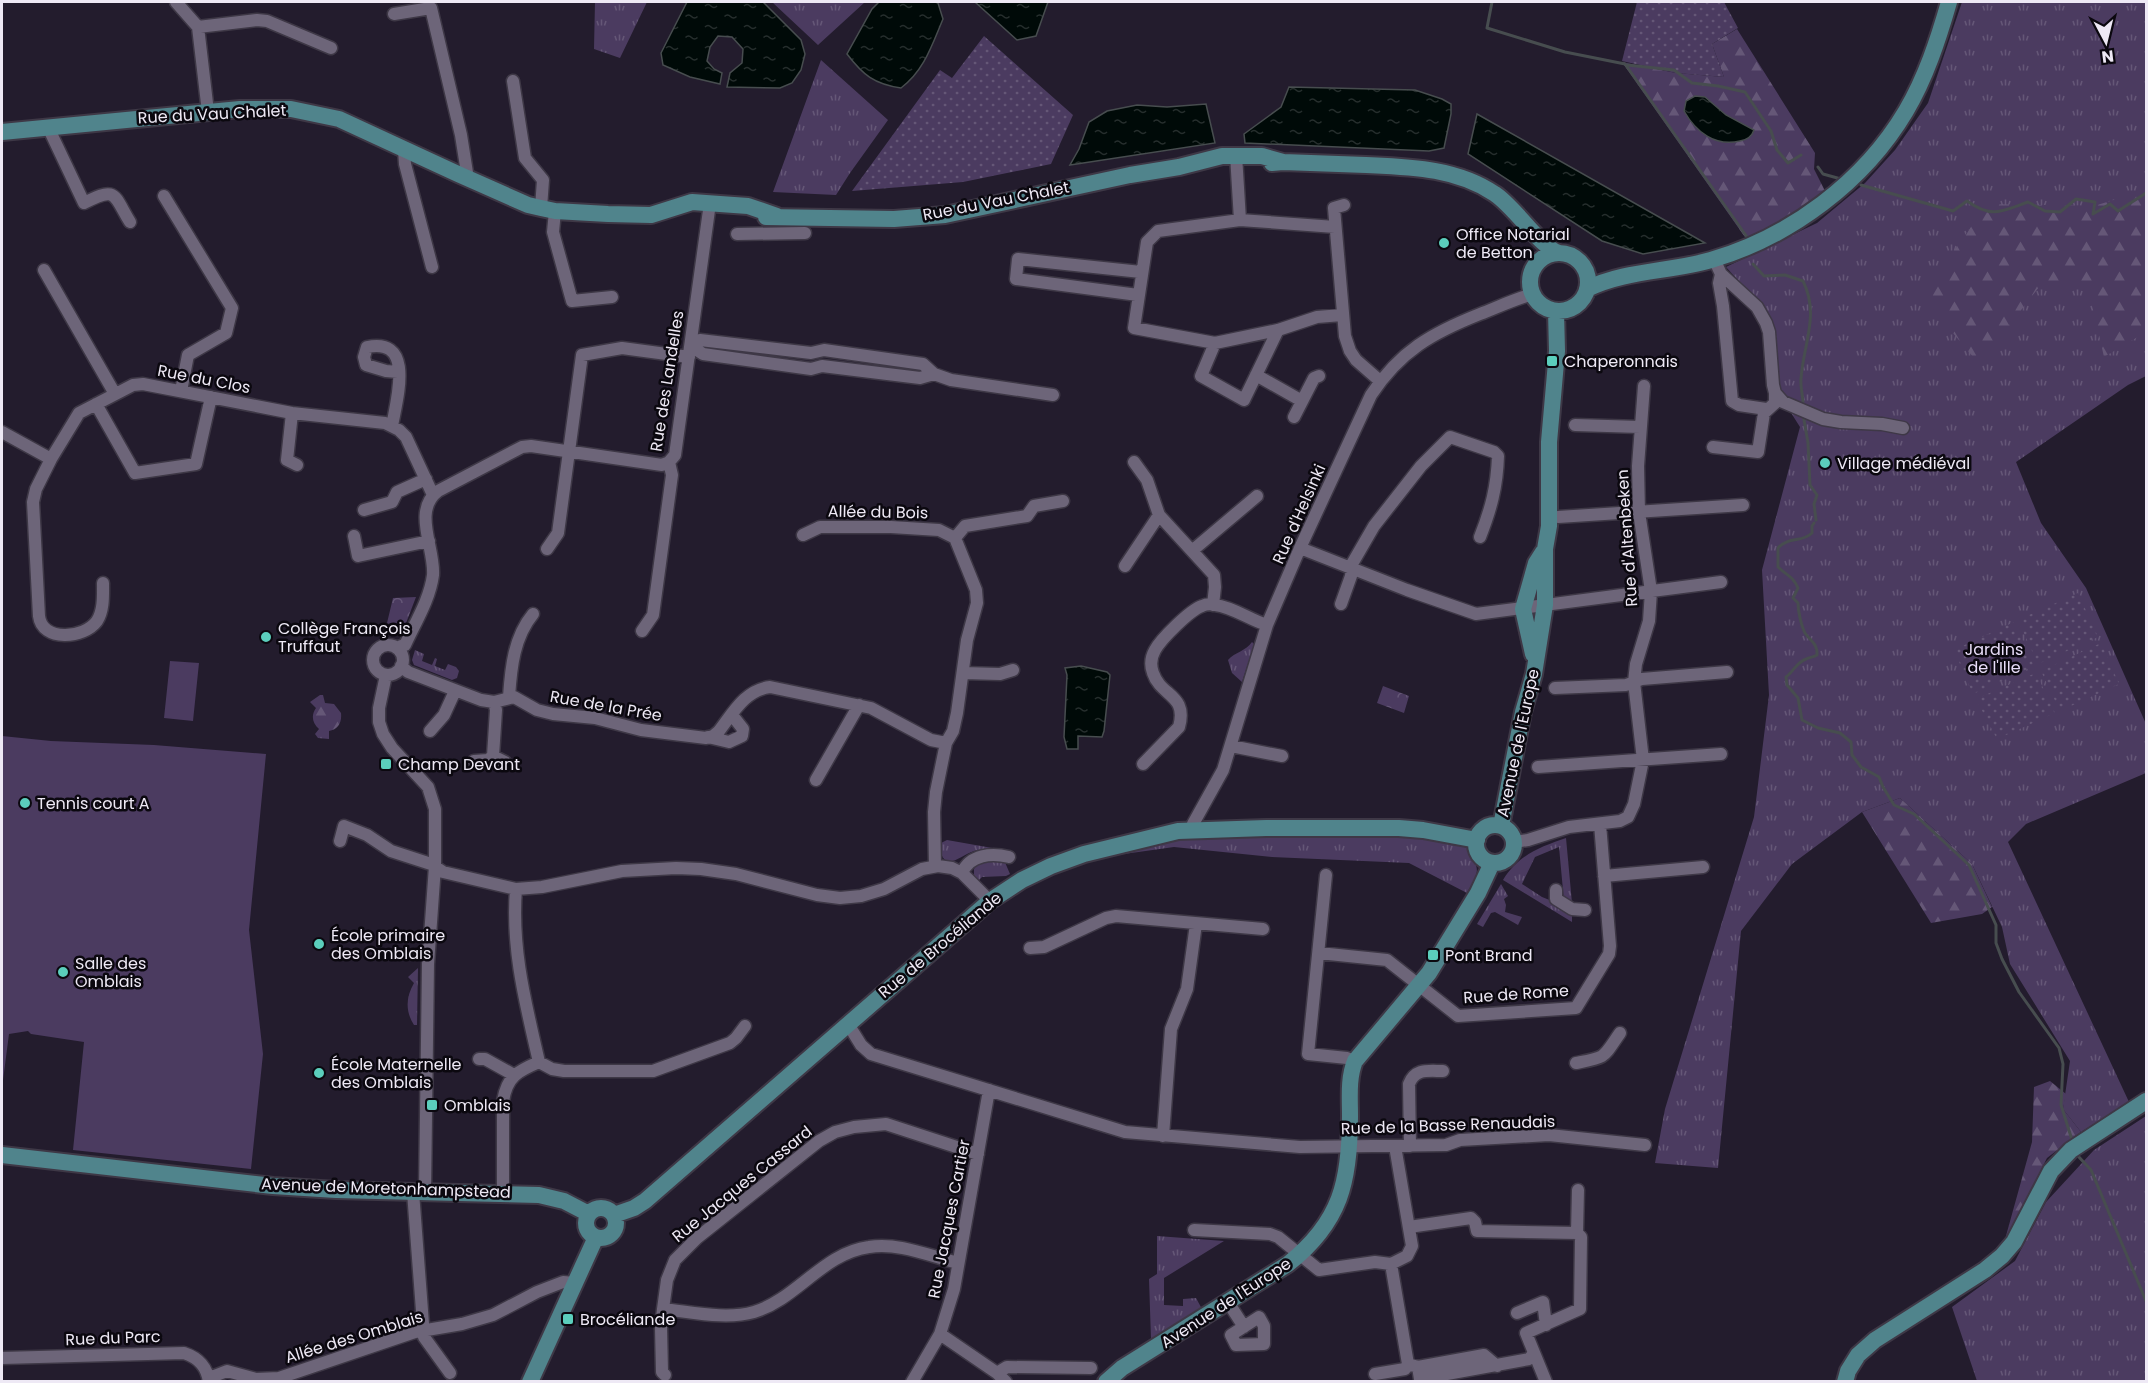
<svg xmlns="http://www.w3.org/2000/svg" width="2148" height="1383" font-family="Poppins,sans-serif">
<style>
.grass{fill:url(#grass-tufts)}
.forest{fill:url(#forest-firs)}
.park{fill:url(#park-crowns)}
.garden{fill:url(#garden-dots)}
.pitch{fill:#4b3b60}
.water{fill:url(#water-ripples);stroke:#474d4f;stroke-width:1.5}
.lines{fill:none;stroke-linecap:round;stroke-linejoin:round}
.stream{stroke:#474d4f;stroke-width:3}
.street-casing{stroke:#3e3846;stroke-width:15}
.secondary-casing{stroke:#3e3846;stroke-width:20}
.street{stroke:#6d6579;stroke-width:12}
.secondary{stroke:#50848c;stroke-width:16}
.poi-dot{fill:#5bcebc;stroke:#0b080f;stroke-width:2}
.labels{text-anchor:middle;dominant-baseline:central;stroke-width:5;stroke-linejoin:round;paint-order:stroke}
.street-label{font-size:16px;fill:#eee9f5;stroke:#0b080f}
.poi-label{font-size:16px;fill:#eee9f5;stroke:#0b080f;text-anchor:start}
.park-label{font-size:16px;fill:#e8ddf8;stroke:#0b080f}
</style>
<defs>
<pattern id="grass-tufts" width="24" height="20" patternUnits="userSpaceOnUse" patternTransform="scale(1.5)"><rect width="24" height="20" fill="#4b3b60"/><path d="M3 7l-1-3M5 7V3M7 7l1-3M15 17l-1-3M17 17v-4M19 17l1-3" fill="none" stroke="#655777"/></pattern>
<pattern id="forest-firs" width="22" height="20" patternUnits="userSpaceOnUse" patternTransform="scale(1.5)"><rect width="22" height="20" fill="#4b3b60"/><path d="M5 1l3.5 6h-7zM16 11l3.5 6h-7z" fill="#655777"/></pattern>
<pattern id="park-crowns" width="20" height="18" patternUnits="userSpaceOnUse" patternTransform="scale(1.5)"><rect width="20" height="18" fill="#4b3b60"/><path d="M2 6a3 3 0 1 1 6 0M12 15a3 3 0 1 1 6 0" fill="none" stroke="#655777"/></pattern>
<pattern id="garden-dots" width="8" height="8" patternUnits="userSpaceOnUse" patternTransform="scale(1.5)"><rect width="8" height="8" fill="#4b3b60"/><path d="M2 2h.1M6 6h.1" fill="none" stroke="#655777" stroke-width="1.8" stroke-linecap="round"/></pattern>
<pattern id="water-ripples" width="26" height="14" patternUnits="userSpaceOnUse" patternTransform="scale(1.5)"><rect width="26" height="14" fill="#000a08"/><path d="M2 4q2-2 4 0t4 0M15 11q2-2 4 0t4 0" fill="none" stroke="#262e2d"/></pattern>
</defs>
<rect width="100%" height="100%" fill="#231c2d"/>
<path class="grass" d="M595 2H647L620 58 594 49Z
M772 2H865L818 45Z
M1962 2H2146V376L2128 385 2016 462 2041 523 2086 588 2146 724V773L2026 824 2008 842 2129 1102 2081 1132 2063 1109 2070 1061 2010 964 2002 927 1972 864 1900 798 1862 812 1792 864 1741 931 1718 1168 1655 1163 1665 1109 1754 817 1769 695 1762 570 1800 427 1776 389 1755 299 1726 267 1817 223 1865 183 1895 150 1928 103Z
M821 60 888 120 850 173 836 195 773 192Z
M1252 642 1254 644 1253 648 1242 682 1232 673 1228 660C1235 652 1246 651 1252 642Z
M415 650 424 654 422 661 432 665 435 658 437 659 435 666 445 670 448 664 456 667 459 671 457 678 452 680 414 665 412 660Z
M1371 833 1422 837 1464 845 1468 848C1480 872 1480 869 1467 893L1409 863 1272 857 1174 847 1117 855 1116 852 1193 835Z
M1566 838 1572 903 1564 901 1559 847 1535 857 1522 884 1542 897 1572 909V922L1503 880C1518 855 1540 847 1566 838Z
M947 840 998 849 999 851C991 850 983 849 974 851 959 856 943 875 939 844Z
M1004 860 1010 874 1006 876 982 877 978 881 974 876V869L979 861Z
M1501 884 1508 896 1504 899 1506 905 1505 912 1522 917 1518 925 1495 912 1491 913 1483 927 1477 924Z
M418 968 417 1025H414C405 1011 406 997 414 983L408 977Z
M2146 1116V1381H1977L1952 1307 2015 1261 2046 1202 2094 1150Z
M1157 1236 1224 1241 1164 1278V1305L1183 1306V1299L1196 1298 1202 1309 1151 1339 1149 1279 1157 1274Z"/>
<path class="forest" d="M1737 29 1815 153 1814 169 1826 193 1780 225 1747 240 1622 62 1676 73 1724 77 1712 44Z
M2146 190V332L2104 357 2088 285 2043 282 1979 364 1922 296 1987 204 2094 206Z
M320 695H323L325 703 334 704 341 713C342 723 338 729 329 731V739L318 738 315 734 319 729C312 723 311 715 316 708L310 702Z
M1900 798 1972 864 1992 907 1982 914 1931 923 1862 812Z
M2050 1081 2066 1094 2063 1109 2081 1132 2047 1158 2004 1243 2032 1142 2034 1087Z"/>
<path class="park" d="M416 597 403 631 387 623 393 598Z
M1383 686 1409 696 1404 713 1377 703Z"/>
<path class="garden" d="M1637 2H1724L1738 28 1712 44 1724 77 1676 73 1622 61Z
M984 36 1073 115 1051 164 963 182 852 191 940 70 952 78Z
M2078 593 2098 637 2038 664 2018 620Z
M2014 622 2034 666 1973 694 1954 650Z
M2101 643 2119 684 2060 711 2041 671Z
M2036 673 2055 713 1997 739 1976 699Z"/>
<path class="pitch" d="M170 661 199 663 193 721 164 718Z
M2 736 51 741 154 745 266 754 249 930 263 1054 251 1169 73 1150 84 1042 31 1034 28 1031 9 1034 2 1088Z"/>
<path class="water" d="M687 2H763L801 40 805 54 801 70 792 83 780 88 727 87 730 73 742 63 743 49 732 37 718 36 710 47 707 61 714 69 722 73 720 84 690 77 663 65 661 53Z
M879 2H935L938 3 943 19C932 45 924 71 901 88 874 84 863 75 847 54L872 9Z
M975 2H1048L1036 36 1017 40Z
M1289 87 1415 90 1442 99 1451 104V114L1444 148 1429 151 1245 143 1244 134 1281 107Z
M1695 96 1705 97 1726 115 1754 130C1752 136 1747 140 1740 141 1715 147 1696 132 1684 111L1686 101Z
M1206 104 1215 143 1070 165 1079 149 1089 122 1107 111 1137 105 1167 107Z
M1477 114 1705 243 1643 254 1602 241 1468 154Z
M1081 666 1107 672 1110 675 1104 731 1102 737 1078 736V749H1067L1064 737 1067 675 1065 668Z"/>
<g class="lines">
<path class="stream" d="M1492 2 1487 28 1565 52 1625 64 1747 237
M1627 65 1674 70 1692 83 1718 86 1745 92 1771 131 1777 150 1788 163 1801 155
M1818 167 1823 174 1841 179
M1861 185 1953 211 1967 201C1992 219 2002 211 2028 202L2045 211 2060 212 2076 199 2095 202 2093 214 2110 204 2118 211 2146 193
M1753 264 1764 276 1785 275 1803 281C1820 315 1803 345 1801 379 1800 389 1804 398 1803 408
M1803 414 1808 443 1810 485 1817 495 1814 504 1816 520
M1814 523 1812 526V533C1802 543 1789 536 1778 548V567C1786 575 1793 576 1798 588L1793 598 1798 603C1798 611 1801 624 1804 631 1808 640 1818 642 1817 655 1814 657 1810 657 1806 659 1797 662 1793 672 1786 677L1787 685 1798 698 1802 720 1818 728 1840 733 1851 742 1852 755 1861 767 1879 777 1883 787 1894 805 1914 814 1969 865 1996 925V943L2002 959 2019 992 2059 1048 2063 1064 2061 1105 2072 1140
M2078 1156 2091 1170 2146 1301"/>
<g class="street-casing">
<path id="street" d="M176 2 198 27 208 112
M394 14 431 8 461 135 468 179
M198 27 257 20 267 21 331 48
M513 81 525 158 543 180 541 208
M48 127 84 203C117 186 113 194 130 222
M404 150 405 164 432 267
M1236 155 1240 220
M164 196 232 308 226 333 188 355 181 391
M1344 205 1334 208 1345 336 1350 351 1356 360 1380 381
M555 211 553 232 572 301 612 297
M1335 227 1240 220 1158 231 1147 242 1134 328 1215 343 1278 330 1317 317 1342 315
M737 234 805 233
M1714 259 1721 274 1757 307 1766 323 1769 332 1773 385 1775 393 1783 402 1823 419 1841 422 1882 424 1903 428
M44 270 115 394
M1721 274 1719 283 1723 306 1732 401 1739 405 1766 409
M1138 295 1016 279 1018 259 1141 272
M1215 343 1201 376 1244 400 1278 330
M934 374 920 378 822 366 811 369 703 354 691 346 700 340 811 353 824 350 923 364 934 374 951 380 1053 395
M1256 375 1302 401
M96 404 135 473 196 464 211 397
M292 413 287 460 297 465
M1294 417 1314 378 1319 376
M1575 425 1640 427
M392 426C397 398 415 337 367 347L364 357 366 365 386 371 398 372
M2 432 51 459
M1713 447 1758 452 1764 413 1775 403V393
M1134 462 1147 480 1159 515
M364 510 392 502 397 492 426 479
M1558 517 1743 505
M803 535 820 527H891L939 530 955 538 976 590 977 603 967 640 957 713 953 731 946 743 936 792 934 812 935 866
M354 536 358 556 429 541
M955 538 965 526 1027 516 1034 506 1063 501
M1300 548 1407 590 1476 614 1721 582
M547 549 558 533 582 355 622 348 689 357
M1193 550 1257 496
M1125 566 1159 515 1214 575 1215 587 1213 605
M103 583C103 595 104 610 97 621 84 639 42 642 39 616L33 502 36 489 51 459 79 413 133 385 143 384 292 413 385 423 399 430 406 437 433 495
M1341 604 1351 576 1352 564 1374 526 1421 466 1450 437 1494 452 1498 456C1497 487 1491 509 1480 537
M642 631 653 615 672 475 669 462 675 455 710 203
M373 660a15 15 0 1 1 30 0a15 15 0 1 1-30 0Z
M399 650 401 646 405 645C415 623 430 599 433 575 435 548 412 511 438 491L522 447 531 446 662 465 669 462
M401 666 408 672 481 700 494 702 514 697 537 710 553 714 595 718 641 730 706 738 713 736 719 731C733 713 745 690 770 687L871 708 931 740 946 743
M963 673 1000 674 1013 670
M386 675 379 708V722L383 734 392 748 428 787 435 809V866L428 964 425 1192
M1555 688 1626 685 1642 679 1727 672
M509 697C511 667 514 637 533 614
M430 731 444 715 455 691
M708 737 729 742 742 736 743 729 732 715
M1231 746 1282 756
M493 756 496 710 494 702
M474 761 488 760 493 756 505 762
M1143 764 1179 727C1188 694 1161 697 1153 673 1150 665 1151 657 1155 650 1161 639 1190 610 1202 606 1206 604 1211 604 1215 605 1233 607 1250 620 1267 625
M1538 767 1721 754
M816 780 859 705
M1192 829 1193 824 1223 770 1267 625 1300 548 1371 395C1400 351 1432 333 1480 314 1498 307 1515 299 1533 294
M340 841 344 826 367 835 391 851 431 864 443 872 516 889 542 887 622 871 676 868 701 869 736 874 817 895 840 898 861 896 884 889 922 869 938 866 952 868 962 873 990 901
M1514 842 1528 840 1569 827 1620 821 1628 817 1634 804 1643 760 1634 682 1636 664 1649 621 1651 591 1639 512 1638 466 1644 386
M962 873C970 854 992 853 1009 857
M1326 875 1308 1054 1347 1058 1355 1061
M1604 876 1703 867
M516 889C511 949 526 1005 539 1062
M1556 890V899L1572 909 1585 910
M1030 948 1044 947 1106 918 1116 916 1263 929
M1319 953 1387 960 1458 1016 1576 1008 1609 954 1610 946 1600 824
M848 1024 861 1045 871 1054 1125 1132 1300 1147 1446 1145 1460 1140 1549 1135 1645 1145
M479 1059H485L514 1075
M539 1062 552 1069 564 1071H653L730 1043 736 1038 745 1026
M1576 1063C1607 1057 1602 1059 1620 1033
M1163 1136 1171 1029 1187 989 1196 924
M1410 1146 1409 1084C1415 1068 1428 1071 1443 1071
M413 1192 424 1337 450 1373
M503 1193V1101C507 1076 518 1071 539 1062
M1409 1227 1471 1218 1475 1222 1477 1231 1577 1233
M1194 1230 1270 1234 1278 1237 1319 1270 1375 1262 1391 1264 1408 1364 1418 1367 1484 1355 1497 1366
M1391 1264 1407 1256 1412 1246 1395 1146
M1228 1302 1244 1327
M663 1309C692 1312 726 1320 754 1312 797 1299 823 1253 869 1247 898 1242 930 1256 958 1263
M1517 1313 1543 1302 1546 1325
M1259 1317 1264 1326V1344L1236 1345 1231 1335Z
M940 1334 997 1373 1006 1382
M2 1358 184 1353C199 1358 207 1367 209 1382
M1418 1367 1420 1379 1529 1359 1534 1353
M997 1373 1007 1367 1091 1368
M1375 1374 1405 1369 1408 1364
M665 1375 662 1372 661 1328 663 1309 667 1280 675 1260 697 1238 819 1141 835 1132 854 1127 886 1124 978 1154
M209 1378 227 1371 256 1379 279 1378 415 1332 462 1324 493 1315 537 1292 563 1282 575 1283
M912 1382 940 1334 954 1289 989 1090
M1546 1382 1526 1333 1580 1309 1581 1237 1577 1233 1578 1190"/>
</g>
<g class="secondary-casing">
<path id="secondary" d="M2 132 240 109H291L339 119 458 174 528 205 541 208 555 211 608 214 651 215 692 202 748 206 777 216
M1272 163 1283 162C1310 163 1338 164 1366 165 1410 167 1457 168 1495 194 1515 207 1541 248 1559 253
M766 217 894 219 945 215 1130 175 1179 167 1222 156H1262L1283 162
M1530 282a29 29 0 1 1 58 0a29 29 0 1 1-58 0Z
M1587 289C1625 270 1670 272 1711 260 1790 237 1864 182 1906 111 1926 77 1938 40 1949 2
M1533 654 1523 609 1536 563 1543 552
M1476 844a19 19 0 1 1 38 0a19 19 0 1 1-38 0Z
M1501 826 1523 712 1534 674 1545 605V549L1549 526V442L1557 351 1556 311
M2 1155 273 1186 336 1190 539 1195 564 1201 589 1214
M586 1223a15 15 0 1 1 30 0a15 15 0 1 1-30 0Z
M614 1215 634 1208 645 1201 990 901 1022 880 1051 866 1084 854 1178 831 1266 828H1399L1423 830 1477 840
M530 1382 596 1237
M1106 1382 1122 1368 1288 1264C1341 1222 1350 1181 1350 1116 1350 1098 1348 1078 1355 1061L1429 973 1478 893 1492 863
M1845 1382 1848 1371 1858 1355 1875 1340 1985 1270 2002 1256 2014 1242 2051 1171 2071 1150 2146 1101"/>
</g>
<use href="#street" class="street"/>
<use href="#secondary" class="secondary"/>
</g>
<g class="poi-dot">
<circle cx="1444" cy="243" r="6"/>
<rect x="1546" y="355" width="12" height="12" rx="3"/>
<circle cx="1825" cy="463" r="6"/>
<circle cx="266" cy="637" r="6"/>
<rect x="380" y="758" width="12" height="12" rx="3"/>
<circle cx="25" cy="803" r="6"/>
<circle cx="319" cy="944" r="6"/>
<rect x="1427" y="949" width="12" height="12" rx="3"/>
<circle cx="63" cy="972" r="6"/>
<circle cx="319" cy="1073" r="6"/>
<rect x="426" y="1099" width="12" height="12" rx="3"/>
<rect x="562" y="1313" width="12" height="12" rx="3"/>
</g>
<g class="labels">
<g class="street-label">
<text transform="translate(212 114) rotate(-3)">Rue du Vau Chalet</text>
<text transform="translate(996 201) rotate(-11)">Rue du Vau Chalet</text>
<text transform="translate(204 379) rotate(11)">Rue du Clos</text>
<text transform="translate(667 381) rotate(-81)">Rue des Landelles</text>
<text transform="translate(878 512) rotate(1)">Allée du Bois</text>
<text transform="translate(1299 514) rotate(-66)">Rue d'Helsinki</text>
<text transform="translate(1627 538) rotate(-94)">Rue d'Altenbeken</text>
<text transform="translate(606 706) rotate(10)">Rue de la Prée</text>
<text transform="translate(1518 743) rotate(-78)">Avenue de l'Europe</text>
<text transform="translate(940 945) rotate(-40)">Rue de Brocéliande</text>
<text transform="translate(1516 994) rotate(-4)">Rue de Rome</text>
<text transform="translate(1448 1125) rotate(-2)">Rue de la Basse Renaudais</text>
<text transform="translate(742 1184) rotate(-39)">Rue Jacques Cassard</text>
<text transform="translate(386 1188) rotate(2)">Avenue de Moretonhampstead</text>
<text transform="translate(949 1219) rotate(-79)">Rue Jacques Cartier</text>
<text transform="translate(1226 1303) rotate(-33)">Avenue de l'Europe</text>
<text transform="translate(354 1337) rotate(-17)">Allée des Omblais</text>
<text transform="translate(113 1338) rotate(-2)">Rue du Parc</text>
</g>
<g class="poi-label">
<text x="1456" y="234">Office Notarial<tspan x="1456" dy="18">de Betton</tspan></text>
<text x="1564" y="361">Chaperonnais</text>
<text x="1837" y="463">Village médiéval</text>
<text x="278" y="628">Collège François<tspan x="278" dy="18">Truffaut</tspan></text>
<text x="398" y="764">Champ Devant</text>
<text x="37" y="803">Tennis court A</text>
<text x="331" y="935">École primaire<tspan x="331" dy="18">des Omblais</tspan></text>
<text x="1445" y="955">Pont Brand</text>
<text x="75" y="963">Salle des<tspan x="75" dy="18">Omblais</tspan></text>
<text x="331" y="1064">École Maternelle<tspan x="331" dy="18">des Omblais</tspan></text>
<text x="444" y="1105">Omblais</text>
<text x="580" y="1319">Brocéliande</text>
</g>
<g class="park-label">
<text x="1994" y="649">Jardins<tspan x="1994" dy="18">de l'Ille</tspan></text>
</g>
</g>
<rect width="2148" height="1383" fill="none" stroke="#eee9f5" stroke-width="6"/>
<g transform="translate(2106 42) rotate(173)" stroke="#0b080f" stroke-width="4.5" paint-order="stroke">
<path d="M0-4.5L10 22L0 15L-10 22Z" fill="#eee9f5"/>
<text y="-9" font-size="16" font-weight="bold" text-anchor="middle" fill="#eee9f5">N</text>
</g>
</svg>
